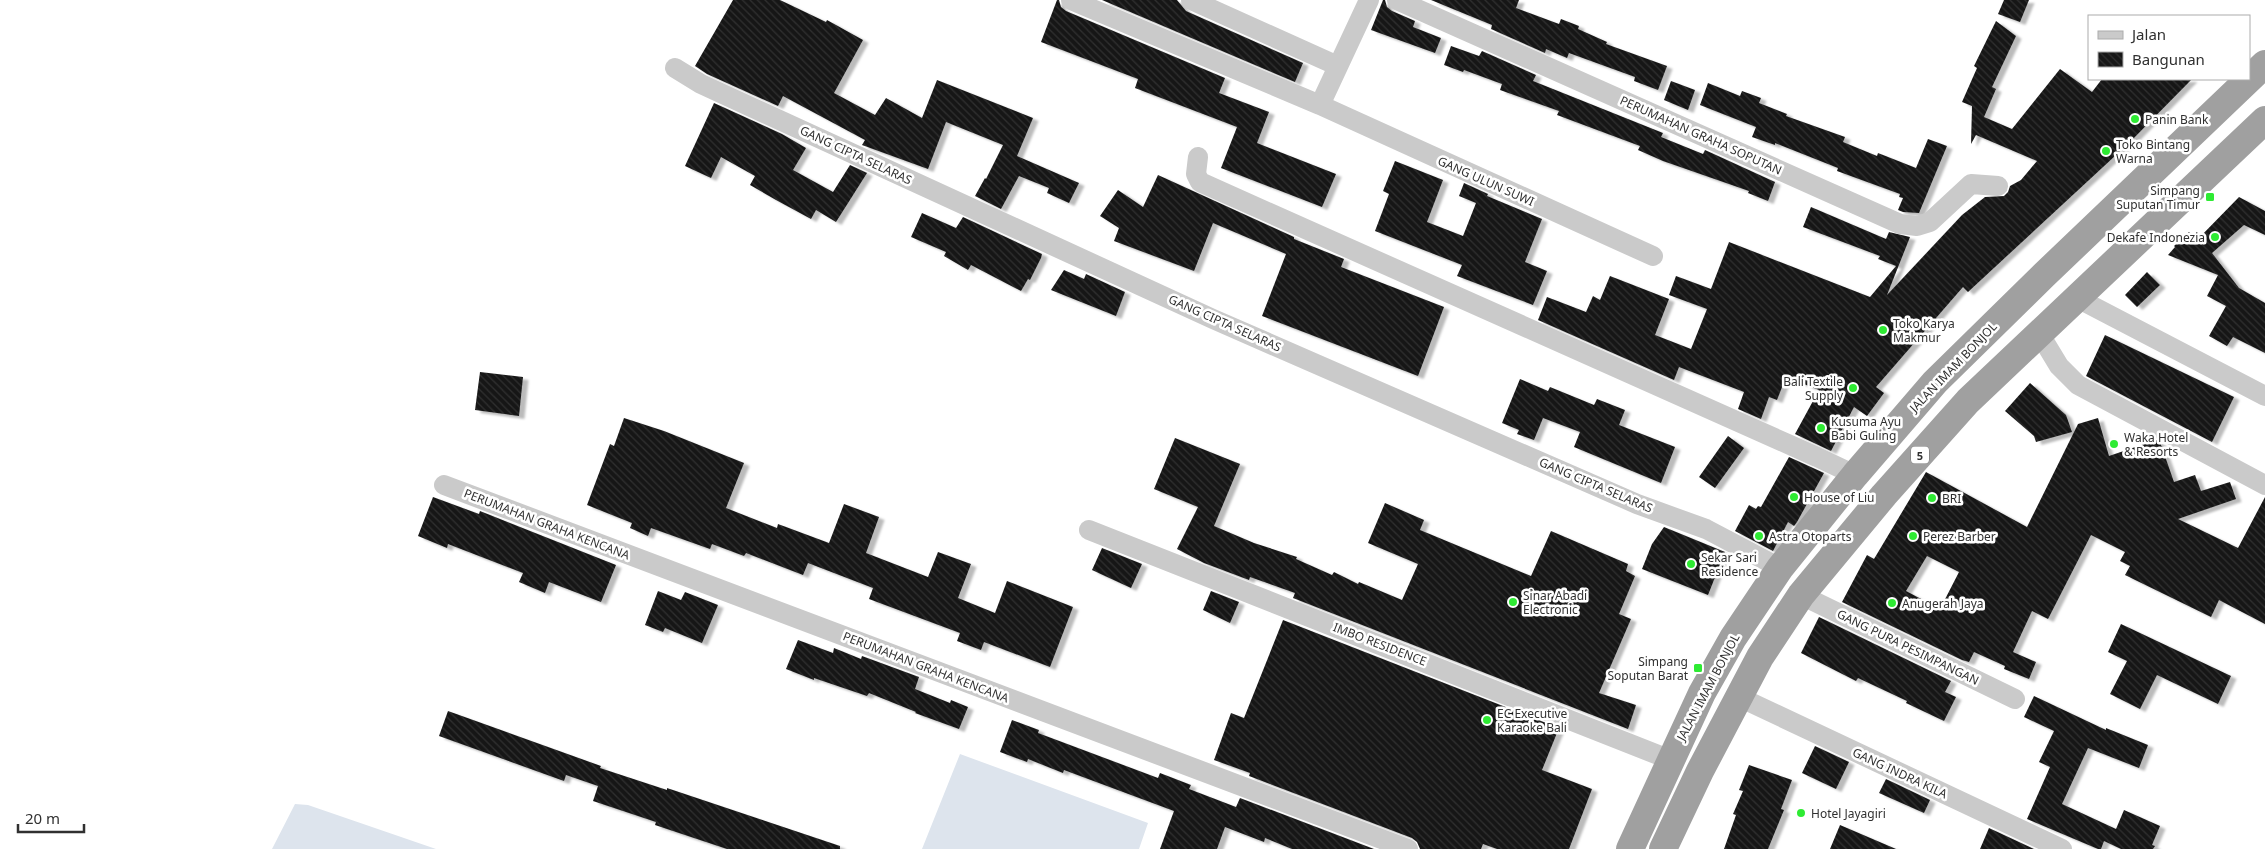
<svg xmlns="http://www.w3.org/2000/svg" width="2265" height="849" font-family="'Noto Sans',sans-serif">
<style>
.grass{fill:#dde4ed}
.building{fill:url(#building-back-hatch);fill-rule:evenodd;filter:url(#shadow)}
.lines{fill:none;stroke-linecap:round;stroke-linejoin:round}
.minor{stroke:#cacaca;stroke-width:20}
.trunk{stroke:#a0a0a0;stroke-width:28}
.poi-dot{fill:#2eeb33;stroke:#fff;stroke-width:2}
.labels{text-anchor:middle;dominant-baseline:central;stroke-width:5;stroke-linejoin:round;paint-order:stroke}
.shield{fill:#fff;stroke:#6e6e6e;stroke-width:1}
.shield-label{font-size:11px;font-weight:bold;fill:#303030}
.poi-label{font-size:12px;fill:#303030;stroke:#fff;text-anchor:start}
.street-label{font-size:12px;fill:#303030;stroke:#fff}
</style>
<defs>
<pattern id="building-back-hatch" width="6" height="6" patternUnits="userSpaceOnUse" patternTransform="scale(1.25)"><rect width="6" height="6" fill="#171717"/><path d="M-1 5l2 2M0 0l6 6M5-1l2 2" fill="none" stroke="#303030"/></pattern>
<filter id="shadow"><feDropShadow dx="5.5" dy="3" stdDeviation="1" flood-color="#0004"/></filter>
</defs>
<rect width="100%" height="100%" fill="#fff"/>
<path class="grass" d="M960 754 1148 823 1139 849H922Z
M295 804 308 805 436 849H272Z"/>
<path class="building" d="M733 0H780L826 22 827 20 863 40 834 93 875 115 886 98 922 118 937 80 1033 118 1017 156 1079 183 1069 203 1047 193 1049 188 1019 176 1001 209 975 196 985 178 986 179 1003 145 946 122 928 169 862 145 865 140 783 96 778 106 707 74 695 66Z
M1057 0H1059L1061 7 1066 11 1225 78 1219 93 1269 112 1257 143 1336 174 1322 207 1221 168 1237 127 1135 88 1138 79 1041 42Z
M1102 0H1177L1186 11 1303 63 1295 82Z
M1383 0H1385L1387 7 1392 11 1415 21 1413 27 1441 38 1435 53 1371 30Z
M1431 0H1519L1516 8 1559 24 1561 19 1579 26 1578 29 1607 42 1606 44 1667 66 1658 90 1634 81 1635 77 1569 53 1567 58 1546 49 1545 53 1491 29 1492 25Z
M2004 0H2029L2020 22 1998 14Z
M1996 21 2016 36 1992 87 1996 89 1984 117 2012 129 2060 69 2092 92 2102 79H2192L2129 143 1968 292 1963 287 1876 387 1884 393 1867 416 1854 407 1831 451 1795 434 1819 390 1786 377 1777 400 1769 397 1761 419 1738 409 1744 392 1679 367 1674 380 1538 320 1547 297 1586 312 1593 296 1600 300 1610 276 1669 299 1655 335 1691 349 1707 309 1669 295 1676 276 1711 289 1729 242 1870 297 1896 266 1878 259 1880 256 1803 227 1811 207 1886 239 1889 232 1910 237 1887 295 1962 215 1985 197 2004 196 2008 192 2010 186 2021 180 2037 161 1976 135 1971 144 1972 106 1962 102 1977 68 1974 66Z
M1451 46 1479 56 1482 51 1536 75 1533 81 1663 133 1661 137 1703 154 1705 150 1775 182 1768 201 1748 193 1749 191 1663 161 1638 150 1640 146 1557 115 1559 111 1500 90 1502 84 1464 70 1463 72 1444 65Z
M1671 81 1695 90 1688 110 1664 100Z
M1708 83 1740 96 1742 91 1761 98 1759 103 1787 114 1786 116 1845 137 1843 142 1877 156 1878 153 1916 168 1928 139 1947 146 1919 213 1903 212 1898 210 1903 198 1899 197 1900 194 1837 171 1838 168 1775 143V145L1752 137 1756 127 1700 105Z
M714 103 782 134 806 148 793 170 833 192 850 165 867 173 836 222 816 210 811 219 776 200 750 185 755 176 721 157 711 178 685 166Z
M1395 161 1443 180 1427 222 1463 236 1476 203 1459 196 1464 183 1488 194 1487 196 1542 219 1525 262 1547 271 1533 305 1457 276 1462 265 1375 231 1389 194 1383 191Z
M1158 175 1294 237V239L1344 259 1341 267 1444 307 1418 376 1262 316 1286 254 1213 223 1194 271 1114 241 1119 228 1100 216 1118 190 1143 207Z
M2239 197 2265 211V235L2244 225 2212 253 2239 288 2265 303V353L2233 337 2227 346 2209 336 2226 306 2207 296 2218 275 2168 255 2175 247 2174 246 2189 232 2198 239Z
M922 213 956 228 963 217 1042 254 1041 258 1030 280 1028 279 1021 291 971 265 968 270 944 256 946 252 911 237Z
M1064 270 1084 279 1086 274 1125 292 1116 316 1051 290Z
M2147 272 2160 285 2137 307 2125 295Z
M2105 335 2234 397 2212 442 2086 376Z
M480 372 523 377 519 416 475 410Z
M1520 379 1548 391 1550 387 1594 405 1597 399 1625 410 1619 425 1675 447 1661 483 1574 447 1580 432 1543 418 1534 440 1517 434 1519 430 1502 423Z
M2030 383 2066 415 2072 432 2036 442 2034 436 2005 411Z
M624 418 664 431 744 463 726 508 777 528 778 524 829 543 844 504 879 517 866 553 928 577 938 552 971 564 958 598 995 613 1007 581 1073 607 1050 667 984 642 981 650 957 641 960 633 869 599 873 588 808 563 803 575 746 553 744 556 712 544 710 549 651 528 648 536 630 528 632 523 587 505 610 444 614 446Z
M2098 418 2109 456 2156 440 2160 442 2174 482 2195 475 2201 491 2230 482 2236 499 2178 519 2238 548 2265 497V624L2219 600 2211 617 2125 575 2130 566 2120 561 2125 552 2091 535 2048 619 2032 611 2013 652 2036 662 2029 679 2004 669 2005 666 1974 652 1969 662 1962 660 1842 602 1867 555 1874 559 1926 472 2027 527 2078 424ZM1927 556 1959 572 1940 609 1906 591Z
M1728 436 1744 448 1715 488 1699 477Z
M1175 438 1240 464 1214 526 1254 543 1297 557 1296 559 1332 575 1334 572 1358 584 1359 582 1402 600 1418 564 1368 543 1385 503 1424 520 1420 530 1531 576 1551 531 1628 564 1626 571 1635 576 1619 614 1631 619 1599 693 1636 705 1628 729 1293 598 1295 593 1250 577 1249 580 1204 563 1177 549 1198 507 1154 489Z
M1789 457 1824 473 1797 522 1794 526 1788 522 1773 551 1735 531 1749 505 1756 509 1758 506 1761 507Z
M433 497 479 514 480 511 616 565 601 602 549 582 545 593 519 582 523 573 448 544 447 548 418 536Z
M1664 527 1725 552 1708 595 1642 569 1652 544Z
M1102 548 1142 564 1131 588 1092 570Z
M658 591 681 600 685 592 718 605 702 643 665 628 663 632 645 625Z
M1211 591 1239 602 1230 623 1203 610Z
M1819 617 1951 681 1945 692 1956 697 1944 721 1906 703 1907 701 1858 678 1856 681 1801 653Z
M1283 620 1559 728 1542 770 1592 789 1569 849H1497L1483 844 1481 849H1420L1417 842 1412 838 1249 776 1250 773 1214 760 1231 713 1244 718Z
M2121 624 2231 676 2218 704 2157 675 2140 709 2110 694 2127 661 2108 652Z
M798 640 833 653 834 648 861 659 862 656 919 677 915 689 950 703 951 700 968 707 959 729 915 713 916 712 869 693 867 696 814 678V680L786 669Z
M2034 696 2106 730V728L2148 745 2139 768 2088 748 2062 804 2116 829 2124 810 2160 826 2152 845 2155 846 2153 849H2121L2104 841 2101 849H2098L2027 819 2050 767 2039 762 2054 731 2024 717Z
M448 711 601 766 600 768 667 790V788L840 846V849H727L655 825 656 822 593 801 598 786 566 775 564 781 439 736Z
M1012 720 1039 730 1038 733 1158 778 1160 773 1191 785 1189 789 1236 807 1240 798 1374 849H1292L1265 838 1264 842 1225 827 1217 849H1160L1174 811 1064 770 1063 773 1028 759 1027 762 1000 752Z
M1815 746 1849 762 1836 789 1802 773Z
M1749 765 1792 780 1781 809 1784 810 1768 849H1724L1736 815 1733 814 1743 791 1739 790Z
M1886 779 1930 800 1924 813 1879 793Z
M1840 825 1896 849H1830Z
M1989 828 2034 849H1980Z"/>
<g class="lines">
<path class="minor" d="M1071 0 1320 105 1653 256
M1191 0 1338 66
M1397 0 1900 224 1917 226 1930 222 1971 184 1998 186
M675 68 701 84 1213 319 1637 504 1706 529 1780 568
M1320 105 1369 0
M1198 157 1196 174 1200 182 1817 457 1855 475
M2077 298 2265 396
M2039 333 2059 366 2078 385 2265 485
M444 485 1408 849
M1089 530 1671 760
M1801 595 2015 699
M1739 697 2062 849"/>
<path class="trunk" d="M1630 849 1702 693 1733 638 1780 568 1855 475 1935 382 2044 275 2265 64
M1663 849 1700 771 1760 657 1801 595 1884 495 1968 401 2265 120"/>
</g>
<g class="poi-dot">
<circle cx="2135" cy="119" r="5"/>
<circle cx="2106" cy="151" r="5"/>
<rect x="2205" y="192" width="10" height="10" rx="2.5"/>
<circle cx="2215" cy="237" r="5"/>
<circle cx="1883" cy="330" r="5"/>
<circle cx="1853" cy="388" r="5"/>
<circle cx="1821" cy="428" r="5"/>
<circle cx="2114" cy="444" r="5"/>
<circle cx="1794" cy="497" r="5"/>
<circle cx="1932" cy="498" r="5"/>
<circle cx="1759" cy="536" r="5"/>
<circle cx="1913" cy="536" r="5"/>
<circle cx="1691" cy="564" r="5"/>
<circle cx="1513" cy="602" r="5"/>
<circle cx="1892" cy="603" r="5"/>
<rect x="1693" y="663" width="10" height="10" rx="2.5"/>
<circle cx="1487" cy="720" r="5"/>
<circle cx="1801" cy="813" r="5"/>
</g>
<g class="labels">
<rect class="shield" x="1911" y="446.5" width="18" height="17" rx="4"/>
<g class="shield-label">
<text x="1920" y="455">5</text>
</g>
<g class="poi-label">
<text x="2145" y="119">Panin Bank</text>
<text x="2116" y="144">Toko Bintang<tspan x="2116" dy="14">Warna</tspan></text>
<text x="2200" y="190" text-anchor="end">Simpang<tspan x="2200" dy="14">Suputan Timur</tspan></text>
<text x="2205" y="237" text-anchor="end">Dekafe Indonezia</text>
<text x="1893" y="323">Toko Karya<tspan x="1893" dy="14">Makmur</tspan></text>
<text x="1843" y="381" text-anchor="end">Bali Textile<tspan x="1843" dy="14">Supply</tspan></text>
<text x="1831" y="421">Kusuma Ayu<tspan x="1831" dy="14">Babi Guling</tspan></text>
<text x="2124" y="437">Waka Hotel<tspan x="2124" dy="14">&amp; Resorts</tspan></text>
<text x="1804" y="497">House of Liu</text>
<text x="1942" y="498">BRI</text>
<text x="1769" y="536">Astra Otoparts</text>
<text x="1923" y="536">Perez Barber</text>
<text x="1701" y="557">Sekar Sari<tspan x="1701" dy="14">Residence</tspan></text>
<text x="1523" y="595">Sinar Abadi<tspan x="1523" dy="14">Electronic</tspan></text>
<text x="1902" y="603">Anugerah Jaya</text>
<text x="1688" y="661" text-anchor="end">Simpang<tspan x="1688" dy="14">Soputan Barat</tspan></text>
<text x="1497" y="713">EC Executive<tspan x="1497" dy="14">Karaoke Bali</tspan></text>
<text x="1811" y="813">Hotel Jayagiri</text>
</g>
<g class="street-label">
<text transform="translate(1701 135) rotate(24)">PERUMAHAN GRAHA SOPUTAN</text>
<text transform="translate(856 155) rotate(25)">GANG CIPTA SELARAS</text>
<text transform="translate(1486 181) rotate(24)">GANG ULUN SUWI</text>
<text transform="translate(1225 323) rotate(24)">GANG CIPTA SELARAS</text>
<text transform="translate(1953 367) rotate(-46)">JALAN IMAM BONJOL</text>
<text transform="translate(1596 485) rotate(23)">GANG CIPTA SELARAS</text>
<text transform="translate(547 524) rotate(21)">PERUMAHAN GRAHA KENCANA</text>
<text transform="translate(1380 644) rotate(21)">IMBO RESIDENCE</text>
<text transform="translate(1908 647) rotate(26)">GANG PURA PESIMPANGAN</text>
<text transform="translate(926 667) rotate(21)">PERUMAHAN GRAHA KENCANA</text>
<text transform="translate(1708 687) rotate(-62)">JALAN IMAM BONJOL</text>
<text transform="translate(1900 773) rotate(25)">GANG INDRA KILA</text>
</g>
</g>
<rect x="2088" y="15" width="162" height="65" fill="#ffffff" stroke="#acacac"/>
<rect x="2098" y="31" width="25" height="8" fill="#cacaca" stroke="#acacac"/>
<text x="2132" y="40" font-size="15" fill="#303030">Jalan</text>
<rect x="2098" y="52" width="25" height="15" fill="url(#building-back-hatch)" stroke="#acacac"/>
<text x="2132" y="65" font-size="15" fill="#303030">Bangunan</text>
<path d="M18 824v8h66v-8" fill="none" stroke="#303030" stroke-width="2.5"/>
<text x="25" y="824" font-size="15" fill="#303030" stroke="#ffffff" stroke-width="4" paint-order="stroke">20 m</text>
</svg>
